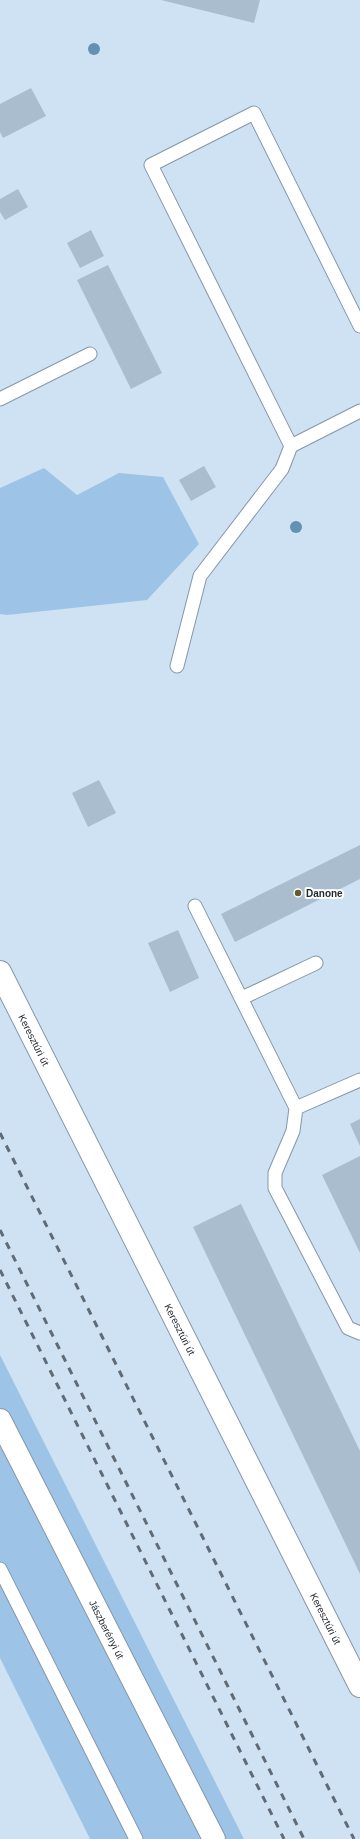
<svg xmlns="http://www.w3.org/2000/svg" width="360" height="1839" font-family="Helvetica,sans-serif">
<style>
.green{fill:#9dc4e7}
.building{fill:#aabdce}
.lines{fill:none;stroke-linecap:round;stroke-linejoin:round}
.lane-casing{stroke:#8597a7;stroke-width:15}
.secondary-casing{stroke:#8597a7;stroke-width:24}
.primary-casing{stroke:#8597a7;stroke-width:24}
.lane{stroke:#fff;stroke-width:13}
.secondary{stroke:#fff;stroke-width:22}
.primary{stroke:#fff;stroke-width:22}
.rail{stroke:#606b76;stroke-width:3;stroke-dasharray:7 7;stroke-linecap:butt}
.tree{fill:#6490b1}
.poi-dot{fill:#665a27;stroke:#fff;stroke-width:1.5}
.labels{text-anchor:middle;dominant-baseline:central;stroke-width:4;stroke-linejoin:round;paint-order:stroke}
.poi-label{font-size:10px;font-weight:bold;fill:#1f262d;stroke:#fff;text-anchor:start}
.street-label{font-size:10px;fill:#1f262d;stroke:#fff}
</style>
<rect width="100%" height="100%" fill="#cfe2f4"/>
<path class="green" d="M44 468 77 495 119 473 163 477 199 544 147 600 7 615 0 614V488Z
M0 1355 244 1839H90L0 1658Z"/>
<path class="building" d="M161 0H260L254 23Z
M31 88 46 116 3 138 0 132V104Z
M18 189 28 207 5 220 0 212V199Z
M91 230 104 256 80 268 67 243Z
M108 265 162 373 131 389 77 280Z
M204 466 216 487 191 501 179 480Z
M99 780 116 813 88 827 72 793Z
M360 845V879L235 942 221 914Z
M178 930 199 978 170 992 148 943Z
M360 1119V1146L350 1124Z
M360 1156V1253L322 1175Z
M241 1204 360 1451V1574L193 1227Z"/>
<g class="lines">
<g class="lane-casing">
<path id="lane" d="M0 399 90 354
M291 446 151 165 254 113 360 326
M177 666 200 576 282 469 291 446 360 411
M195 906 296 1108 293 1131 275 1173V1188L348 1328 360 1333
M242 998 316 963
M296 1108 360 1080
M0 1569 136 1839"/>
</g>
<g class="secondary-casing">
<g id="secondary">
<path id="s1" d="M0 972 360 1686"/>
</g>
</g>
<g class="primary-casing">
<g id="primary">
<path id="s2" d="M0 1420 214 1839"/>
</g>
</g>
<use href="#lane" class="lane"/>
<use href="#secondary" class="secondary"/>
<use href="#primary" class="primary"/>
<path class="rail" d="M0 1133 354 1839
M0 1230 304 1839
M0 1270 284 1839"/>
</g>
<g class="tree">
<circle cx="94" cy="49" r="6"/>
<circle cx="296" cy="527" r="6"/>
</g>
<circle class="poi-dot" cx="298" cy="893" r="4"/>
<g class="labels">
<g class="poi-label">
<text x="306" y="893">Danone</text>
</g>
<g class="street-label">
<text stroke="none"><textPath href="#s1" startOffset="76">Keresztúri út</textPath></text>
<text stroke="none"><textPath href="#s1" startOffset="400">Keresztúri út</textPath></text>
<text stroke="none"><textPath href="#s1" startOffset="724">Keresztúri út</textPath></text>
<text stroke="none"><textPath href="#s2" startOffset="235">Jászberényi út</textPath></text>
</g>
</g>
</svg>
